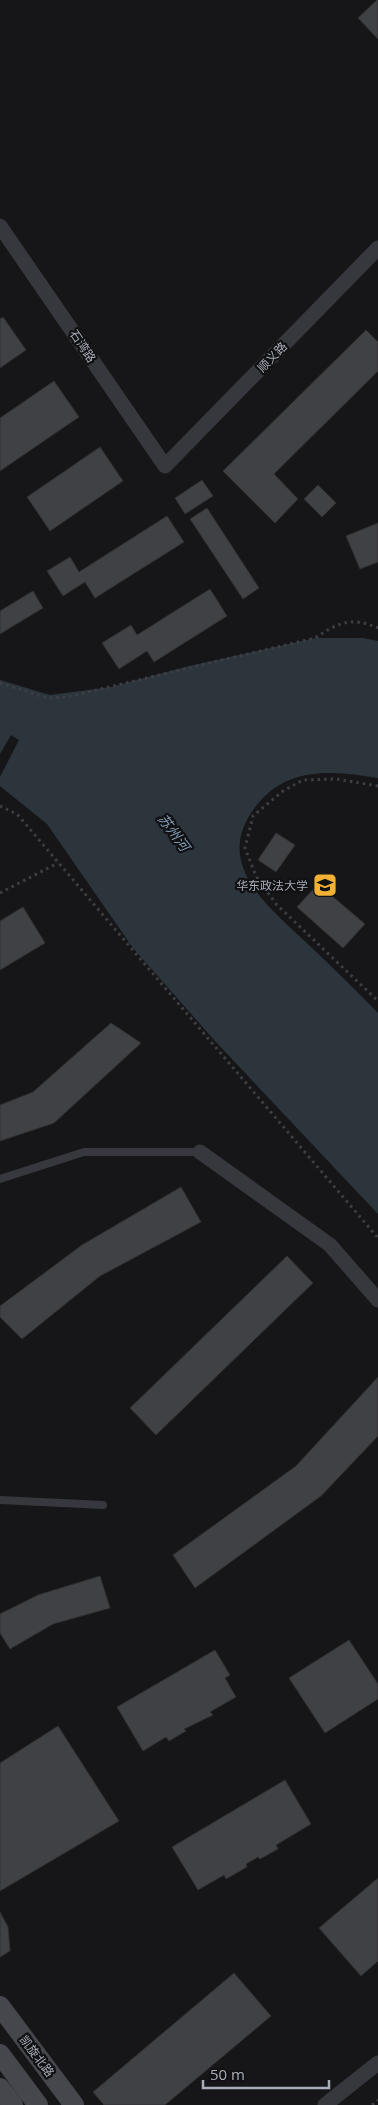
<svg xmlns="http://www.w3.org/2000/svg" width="378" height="2105" font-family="'Open Sans','Noto Sans SC',sans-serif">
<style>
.water{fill:#2c353c}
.building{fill:#404145;stroke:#303034}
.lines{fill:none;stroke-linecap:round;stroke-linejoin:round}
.path{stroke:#3d3f44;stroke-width:3;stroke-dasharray:2.5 4;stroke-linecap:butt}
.lane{stroke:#37383d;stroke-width:8}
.street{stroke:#37383d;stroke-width:15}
.secondary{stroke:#45474d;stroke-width:20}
.labels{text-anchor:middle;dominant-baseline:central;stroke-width:4.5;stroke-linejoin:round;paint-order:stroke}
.street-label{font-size:12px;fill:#a8adb8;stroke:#111113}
.poi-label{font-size:12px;fill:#a8adb8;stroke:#111113;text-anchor:end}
.water-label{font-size:14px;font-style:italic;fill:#7f9bb3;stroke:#111113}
</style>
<rect width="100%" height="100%" fill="#161618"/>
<path class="water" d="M316 638H363L378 641V778C337 771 292 766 261 800 207 861 267 905 310 946 333 968 356 990 378 1013V1214L215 1041 133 948 47 824 0 786V777L19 740 11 735 0 754V680L50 695 111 687 189 666Z"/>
<path class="building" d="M377 0H378V39L358 18Z
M3 317 26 350 0 368V319Z
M366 330 378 342V371L274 474 298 499 275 523 223 471Z
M54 381 79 417 0 471V418Z
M100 447 123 481 50 531 27 497Z
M202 480 213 496 185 514 175 498Z
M318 485 336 503 322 517 304 499Z
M207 508 259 588 243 599 190 519Z
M167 516 184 542 95 598 85 582 63 596 47 571 70 557 79 572Z
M378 523V562L360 569 346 536Z
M210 589 227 616 154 662 147 651 119 669 102 643 131 625 137 635Z
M33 591 43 608 0 634V611Z
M276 833 295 845 276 872 258 860Z
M318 884 365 924 343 948 297 907Z
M23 907 45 943 0 970V921Z
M111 1023 141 1043 54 1123 0 1141V1105L33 1092Z
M181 1187 201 1222 100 1276 22 1339 0 1317V1306L82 1245Z
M287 1256 313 1283 156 1435 130 1408Z
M378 1377V1436L321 1496 195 1588 173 1555 296 1466Z
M100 1576 110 1608 53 1624 10 1649 0 1633V1614L38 1595Z
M349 1640 378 1684V1699L325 1733 289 1678Z
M215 1650 230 1675 225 1678 236 1697 210 1712 213 1715 184 1729 186 1731 169 1741 166 1737 143 1751 117 1707Z
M58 1726 119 1821 0 1891V1763Z
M285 1780 311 1824 276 1845 278 1849 260 1859 258 1857 246 1864 247 1867 226 1879 224 1875 198 1890 172 1847Z
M378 1878V1961L361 1976 319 1928Z
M0 1912 8 1927 10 1951 0 1957Z
M234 1973 271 2016 165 2105H104L93 2092Z"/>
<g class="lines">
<path class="path" d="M0 683 47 698 67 697 315 638C338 623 351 616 378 628
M378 786 336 779 303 780 283 791 253 816 245 848 256 876 276 904 378 1001
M0 806 17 814 378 1238
M0 893 58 863
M372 2105 378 2100"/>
<path class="lane" d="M0 1179 84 1152H200
M0 1500 103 1505"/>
<path class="street" d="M0 226 165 466 378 248
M200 1152 330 1245 378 1300
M325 2105 378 2063"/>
<path class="secondary" d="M0 2006 74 2105
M0 2054 38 2105
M0 2088 13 2105"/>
</g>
<defs>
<g id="university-square" transform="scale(1.25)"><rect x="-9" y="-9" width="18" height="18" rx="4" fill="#f2b134" stroke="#111113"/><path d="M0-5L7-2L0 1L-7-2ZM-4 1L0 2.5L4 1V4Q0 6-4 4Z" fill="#111"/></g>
</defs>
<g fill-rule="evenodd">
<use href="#university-square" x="325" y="885"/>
</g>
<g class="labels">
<g class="street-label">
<text transform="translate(83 346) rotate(56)">石湾路</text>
<text transform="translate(272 357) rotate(-46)">顺义路</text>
<text transform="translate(37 2056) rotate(53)">凯旋北路</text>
</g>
<g class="poi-label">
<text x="308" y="885">华东政法大学</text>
</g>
<g class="water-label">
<text transform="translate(174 832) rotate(53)">苏州河</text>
</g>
</g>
<path d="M203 2080v8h126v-8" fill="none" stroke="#a8adb8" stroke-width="2.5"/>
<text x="210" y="2080" font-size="15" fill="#a8adb8" stroke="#111113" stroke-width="4" paint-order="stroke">50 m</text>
</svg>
